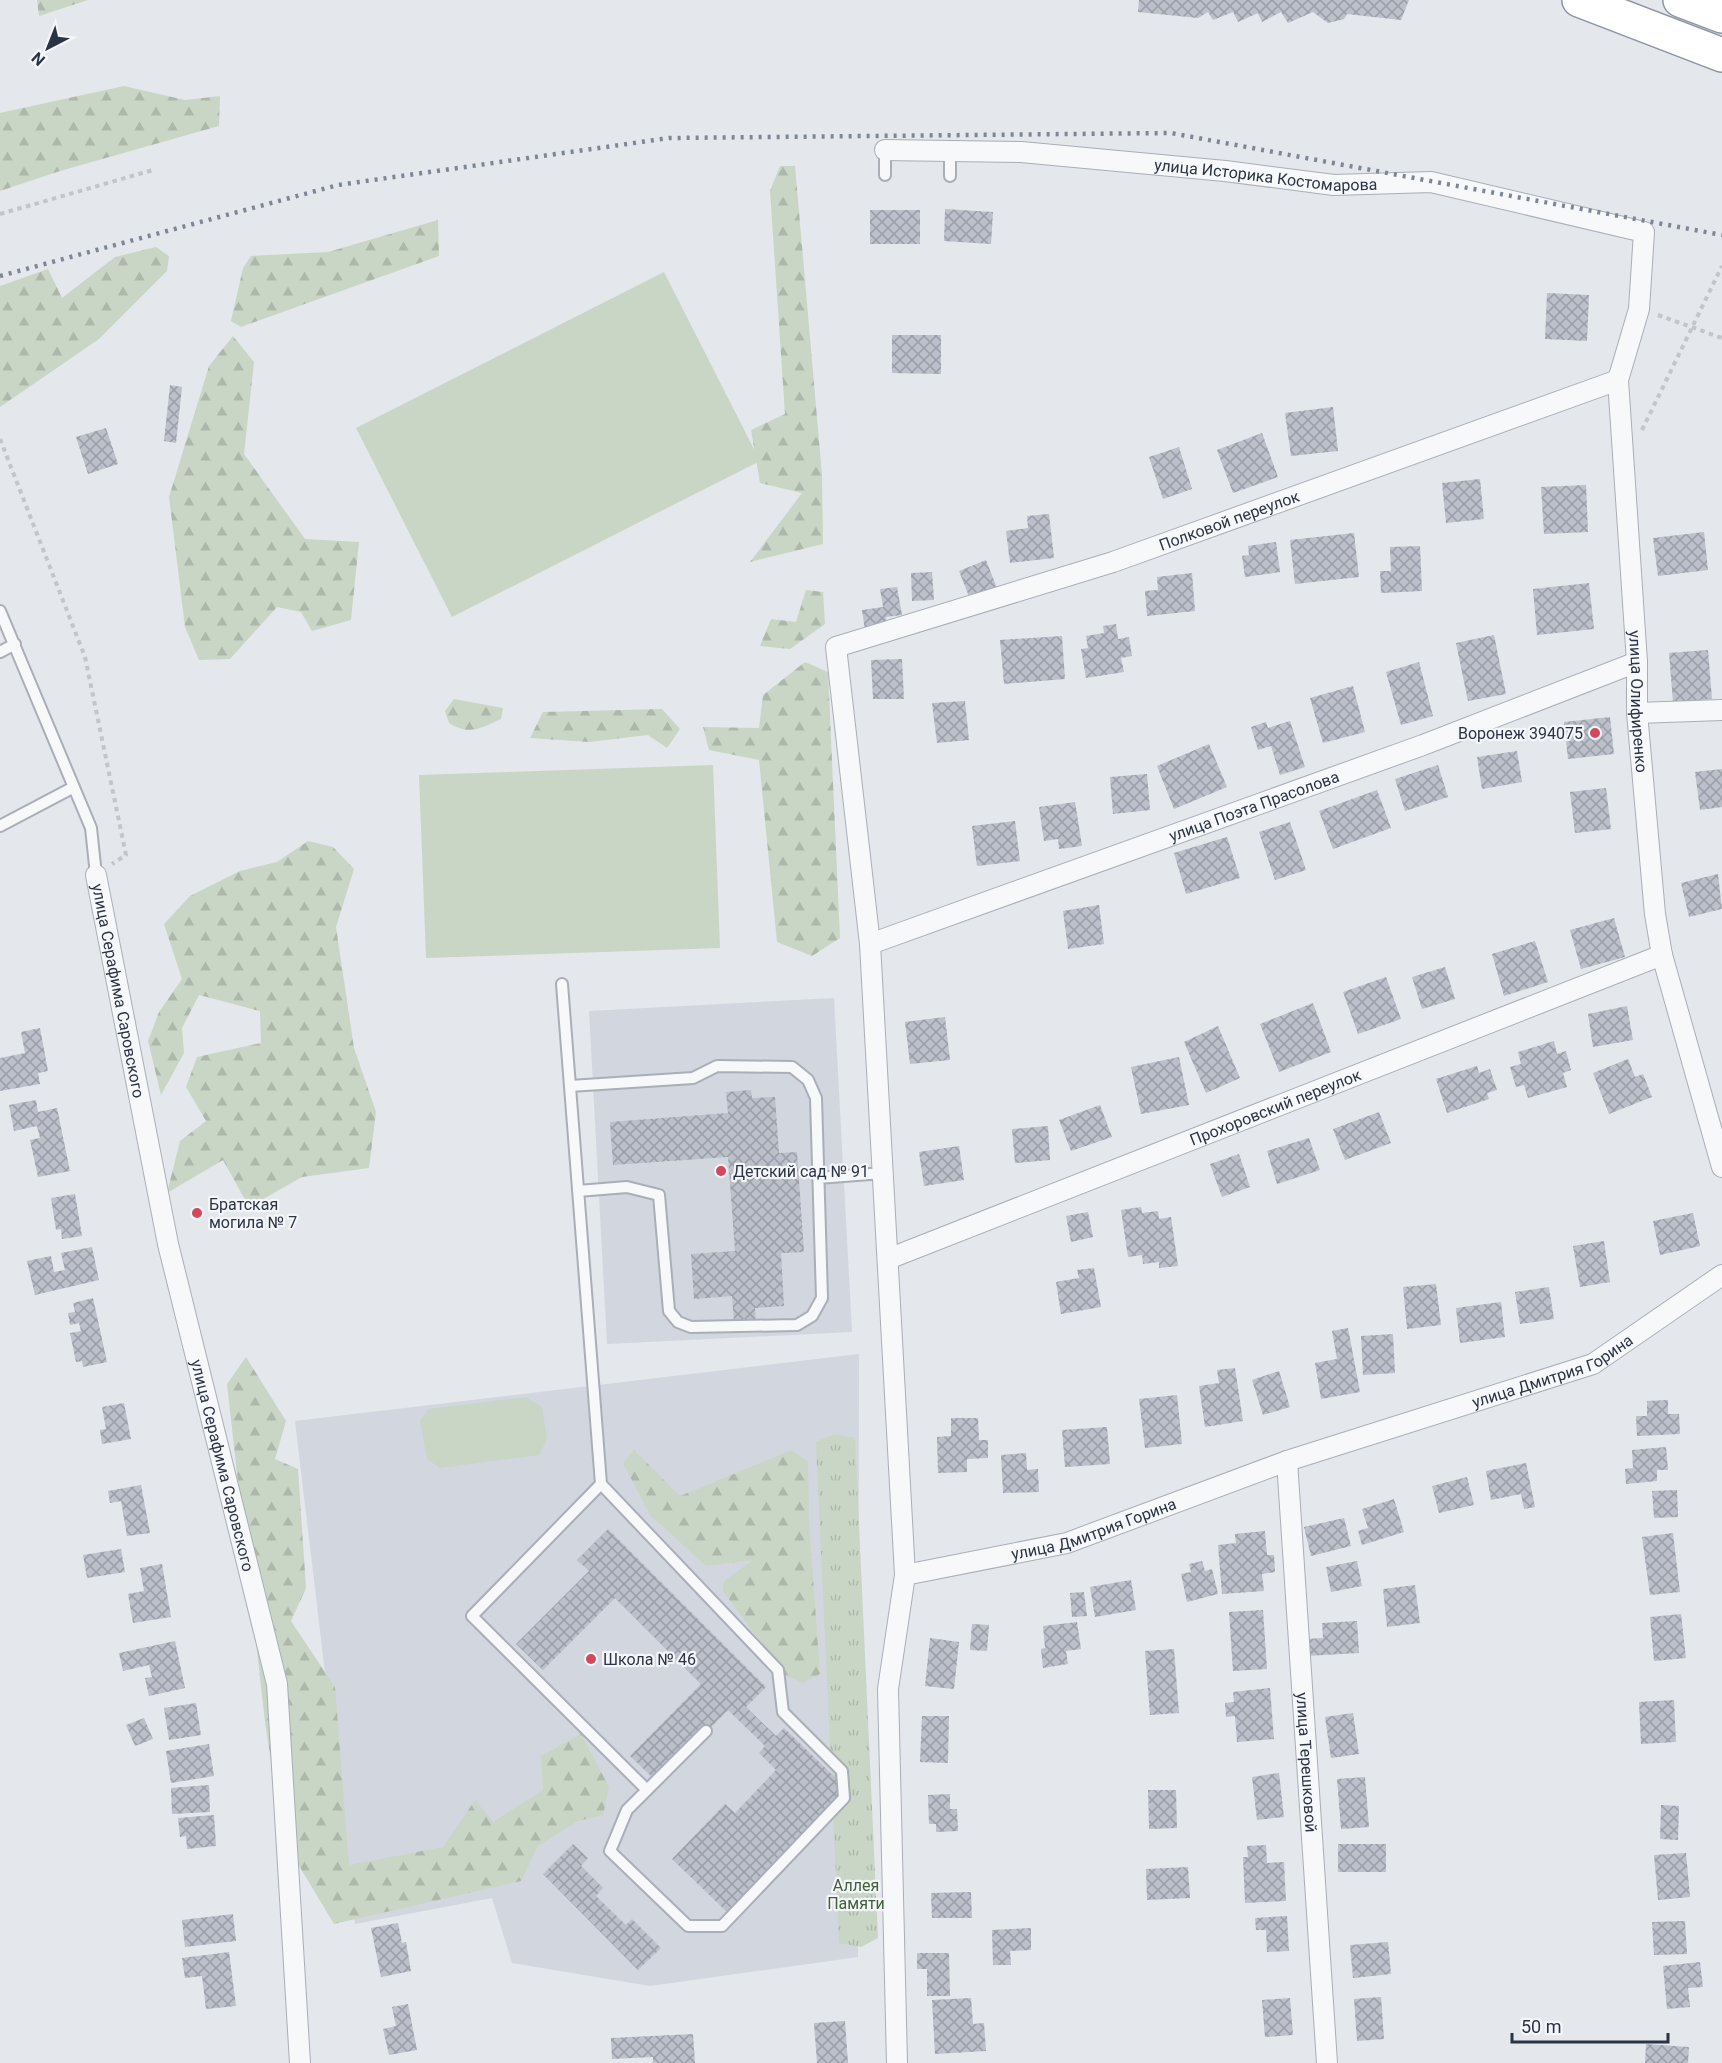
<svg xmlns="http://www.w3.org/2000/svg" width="1722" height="2063" font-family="Roboto,sans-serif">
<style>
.built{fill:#d2d6de}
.forest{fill:url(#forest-firs)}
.park{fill:url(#park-tufts)}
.garden{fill:#c9d6c5}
.building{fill:url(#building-cross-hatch)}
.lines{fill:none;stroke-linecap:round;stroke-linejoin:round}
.lane-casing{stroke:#a9aeb7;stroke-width:14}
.street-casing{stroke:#a9aeb7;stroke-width:22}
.highway-casing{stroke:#8b94a3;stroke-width:36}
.path{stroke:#c2c5cb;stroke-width:4;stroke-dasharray:4.5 4.5;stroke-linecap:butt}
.lane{stroke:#f7f8fa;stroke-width:10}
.street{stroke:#f7f8fa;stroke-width:20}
.highway{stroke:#fff;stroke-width:33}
.rail{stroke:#7d8696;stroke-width:4.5;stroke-dasharray:3 6;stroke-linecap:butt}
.poi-dot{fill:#d1495b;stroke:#f4f6f9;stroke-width:2}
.labels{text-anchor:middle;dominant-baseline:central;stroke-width:4.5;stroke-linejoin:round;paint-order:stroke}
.street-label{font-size:16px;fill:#2b3445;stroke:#f4f6f9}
.poi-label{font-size:16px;fill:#2b3445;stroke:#f4f6f9;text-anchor:start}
.park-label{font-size:16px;fill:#3f6138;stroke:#f4f6f9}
</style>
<defs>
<pattern id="forest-firs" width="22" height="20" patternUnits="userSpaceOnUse" patternTransform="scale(1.5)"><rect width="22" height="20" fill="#c9d6c5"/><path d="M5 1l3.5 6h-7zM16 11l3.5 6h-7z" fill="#adb8ab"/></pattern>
<pattern id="park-tufts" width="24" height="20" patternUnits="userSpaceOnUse" patternTransform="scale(1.5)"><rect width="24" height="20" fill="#c9d6c5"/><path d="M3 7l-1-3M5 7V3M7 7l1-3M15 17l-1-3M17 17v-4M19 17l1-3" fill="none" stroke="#adb8ab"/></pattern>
<pattern id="building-cross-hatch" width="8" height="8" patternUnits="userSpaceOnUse" patternTransform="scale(1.5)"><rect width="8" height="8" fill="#bbc0ca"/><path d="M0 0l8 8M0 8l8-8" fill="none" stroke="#989da6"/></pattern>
</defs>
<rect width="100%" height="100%" fill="#e4e7ec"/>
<path class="built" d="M834 998 852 1332 607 1344 589 1011Z
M859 1354 858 1957 650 1986 512 1963 492 1898 355 1924 295 1421Z"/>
<path class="forest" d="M37 0H88L39 16Z
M124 86 185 100 220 96 219 126 60 171 0 191V113Z
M780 166H795L822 475 823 544 750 562 802 493 760 483 751 430 785 414 770 191Z
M438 220 439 256 241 327 231 321 243 268 251 256 328 252Z
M156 247 169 256 167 271 99 339 0 407V286L48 269 62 298 115 257Z
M233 336 254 362 244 454 305 539 359 542 351 620 312 631 301 612 277 607 230 659 199 660 185 627 169 497 209 366Z
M806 590 823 592 825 624 790 649 760 646 771 619 796 622Z
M805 662 828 672 840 938 812 956 777 942 759 760 709 750 703 727 759 728 763 695Z
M454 699 503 708 501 719C481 728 470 736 449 723L445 711Z
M662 709 680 729 667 748 648 735 589 742 530 738 543 712Z
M308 841 333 847 354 869 336 927 354 1048 376 1112 369 1168 302 1177 249 1207 223 1160 167 1193 180 1141 206 1121 186 1087 197 1057 261 1043 260 1011 199 995 182 1028 184 1053 161 1095 148 1041 159 1012 182 979 164 924 190 896 240 871 277 862Z
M246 1357 286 1421 275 1459 298 1469 306 1588 291 1621 335 1687 349 1865 443 1847 475 1800 493 1822 543 1790 541 1756 581 1734 609 1787 603 1815 578 1821 538 1846 521 1881 334 1924 283 1839 265 1722 227 1384Z
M634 1450 680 1496 792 1450 808 1462 809 1522 820 1674 803 1683 785 1675 723 1591 724 1581 753 1560 706 1566 650 1515 623 1463Z"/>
<path class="park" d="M834 1434 855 1438 878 1938 861 1947 839 1943 816 1442Z"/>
<path class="garden" d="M664 272 760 461 452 617 356 428Z
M713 765 720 948 426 958 419 775Z
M526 1397 542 1407 547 1439 539 1455 440 1468 427 1459 420 1420 428 1409Z"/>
<path class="building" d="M1139 0H1409L1401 20 1347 14 1344 19 1328 23 1313 12 1288 23 1281 12 1262 22 1258 13 1238 22 1233 12 1213 20 1208 12 1198 18 1138 12Z
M945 209 993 212 991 244 944 241Z
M870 210H920V244H870Z
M1547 293 1589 295 1587 341 1545 339Z
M892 335H941V374L892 373Z
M170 385 182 387 176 443 164 441Z
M1333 407 1338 451 1291 456 1285 413Z
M106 428 118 464 88 474 76 437Z
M1262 433 1278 477 1233 493 1217 450Z
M1179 447 1192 489 1163 499 1149 457Z
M1480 479 1484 519 1446 523 1442 483Z
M1586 485 1588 532 1544 534 1541 487Z
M1049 514 1054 558 1010 563 1006 531 1028 528 1027 516Z
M1704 532 1708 570 1658 576 1653 538Z
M1354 533 1359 577 1295 584 1290 540Z
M1276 542 1280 572 1245 577 1242 556 1249 555 1248 546Z
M1420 546 1422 591 1381 593 1380 571H1391L1390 547Z
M986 560 997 588 970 599 959 571Z
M932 572 934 600 912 601 911 573Z
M1192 573 1195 611 1147 616 1145 591 1158 590 1157 577Z
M1589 583 1594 629 1537 635 1533 589Z
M897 587 902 615 886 617 887 626 865 630 862 610 883 607 880 589Z
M1116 624 1118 639 1129 637 1132 656 1121 658 1124 672 1086 678 1081 649 1088 648 1086 636 1104 633 1103 626Z
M1494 635 1506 694 1468 701 1456 643Z
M1062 636 1065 679 1004 684 1000 640Z
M1708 650 1712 699 1673 702 1669 653Z
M902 659 904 699H873L871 660Z
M1419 662 1433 716 1401 725 1386 672Z
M1353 686 1365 732 1323 743 1310 698Z
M965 701 969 740 937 743 932 703Z
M1610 717 1614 754 1568 759 1564 722Z
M1290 721 1305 767 1280 775 1271 746 1258 750 1251 727 1266 722 1268 728Z
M1209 744 1227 787 1174 809 1157 766Z
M1517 751 1522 782 1482 789 1477 757Z
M1438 765 1448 797 1405 811 1395 779Z
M1722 769V807L1700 810 1695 772Z
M1147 774 1150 810 1113 814 1110 777Z
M1606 788 1611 829 1575 833 1570 792Z
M1377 790 1391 828 1333 849 1319 811Z
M1075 802 1082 846 1059 849 1058 839 1044 841 1039 807Z
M1015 821 1020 861 977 866 972 826Z
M1290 822 1306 870 1275 880 1259 832Z
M1227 837 1240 878 1186 894 1174 853Z
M1718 874 1722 909 1689 917 1681 883Z
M1099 905 1104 944 1068 949 1063 911Z
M1614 918 1625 957 1581 969 1570 930Z
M1535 941 1548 982 1504 996 1492 954Z
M1445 967 1455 999 1422 1009 1412 977Z
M1386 977 1401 1019 1358 1034 1343 992Z
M1313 1003 1331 1052 1279 1072 1260 1024Z
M1627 1006 1633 1040 1593 1047 1588 1014Z
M945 1017 950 1060 910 1064 905 1022Z
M1218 1026 1240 1078 1206 1093 1184 1042Z
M40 1028 48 1071 38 1073 40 1084 0 1091V1058L25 1053 21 1032Z
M1554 1041 1557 1054 1566 1051 1571 1070 1563 1073 1567 1087 1528 1098 1524 1085 1516 1087 1510 1067 1521 1064 1518 1052Z
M1179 1057 1189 1105 1141 1114 1131 1067Z
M1628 1059 1635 1077 1643 1074 1652 1097 1609 1114 1593 1073Z
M1477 1066 1479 1073 1490 1069 1497 1090 1487 1093 1489 1099 1447 1113 1436 1079Z
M751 1090 752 1098 775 1097 779 1153 797 1152 804 1252 781 1253 784 1306 755 1308 756 1323 734 1324 732 1296 694 1299 691 1254 735 1251 728 1157 613 1165 610 1122 728 1113 726 1092Z
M36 1100 38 1112 57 1108 70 1171 38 1177 30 1140 40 1138 37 1126 14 1131 9 1105Z
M1100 1105 1112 1137 1071 1151 1059 1120Z
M1379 1112 1391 1143 1345 1160 1333 1129Z
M1048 1126 1050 1160 1015 1163 1012 1129Z
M1309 1138 1320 1170 1277 1184 1267 1151Z
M959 1146 964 1180 924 1186 919 1152Z
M1239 1154 1250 1187 1222 1197 1210 1164Z
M75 1194 82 1236 62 1239 61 1229 56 1230 51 1198Z
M1141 1207 1142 1213 1158 1211 1159 1219 1171 1217 1178 1266 1159 1268V1262L1143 1264 1142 1255 1128 1257 1121 1210Z
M1088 1212 1093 1237 1071 1242 1066 1216Z
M1693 1213 1700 1246 1660 1255 1653 1221Z
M1604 1241 1610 1282 1580 1287 1573 1246Z
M92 1247 99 1280 35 1295 27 1261 51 1256 54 1272 65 1270 61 1253Z
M1094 1268 1101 1307 1061 1314 1056 1282 1079 1278 1077 1270Z
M1436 1284 1441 1325 1407 1329 1403 1287Z
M1549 1287 1554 1319 1520 1324 1515 1292Z
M93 1298 107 1362 83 1367 82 1361 76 1362 70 1333 81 1331 79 1323 70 1325 68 1313 75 1312 73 1303Z
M1501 1302 1505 1337 1460 1343 1456 1308Z
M1348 1328 1360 1392 1321 1399 1315 1363 1337 1359 1332 1331Z
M1393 1334 1395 1373 1363 1375 1361 1336Z
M1235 1368 1243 1421 1205 1427 1199 1386 1219 1383 1217 1370Z
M1279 1371 1290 1407 1263 1415 1252 1380Z
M1177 1395 1182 1444 1145 1448 1139 1399Z
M1668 1400V1414H1679L1680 1434 1637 1436 1636 1416H1647V1401Z
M124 1403 131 1439 102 1444 100 1430 106 1429 102 1407Z
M951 1418H978L979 1440H988V1458L967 1459V1472L938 1473 937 1437 951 1436Z
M1107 1427 1110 1464 1065 1467 1062 1430Z
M1666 1447 1668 1470H1657V1481L1626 1484 1625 1469 1633 1468 1632 1450Z
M1026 1453 1027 1470 1038 1469 1039 1492 1003 1493 1001 1455Z
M1526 1463 1535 1507 1524 1509 1521 1494 1491 1500 1486 1471Z
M1467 1477 1474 1505 1439 1513 1432 1486Z
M141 1485 150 1533 127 1536 121 1501 110 1503 108 1491Z
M1677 1490 1678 1517 1654 1518 1652 1491Z
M1394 1499 1404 1532 1362 1545 1358 1531 1368 1528 1362 1509Z
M1344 1518 1351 1546 1311 1556 1304 1527Z
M608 1529 766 1687 746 1707 776 1736 784 1728 848 1790 729 1914 672 1859 725 1804 735 1813 776 1770 759 1753 765 1746 728 1710 657 1782 630 1756 701 1684 615 1598 543 1670 516 1644 589 1571 577 1560Z
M1265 1531 1267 1555H1274L1275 1572 1262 1574 1264 1591 1222 1594 1218 1545 1236 1543 1235 1534Z
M1673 1533 1680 1592 1650 1595 1642 1537Z
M121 1549 125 1572 87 1578 83 1555Z
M1202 1561 1205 1571 1212 1569 1218 1594 1187 1602 1181 1574 1191 1572 1189 1564Z
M1357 1561 1362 1586 1331 1592 1326 1567Z
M162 1564 171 1617 133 1623 128 1594 144 1591 140 1568Z
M1131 1580 1136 1610 1095 1617 1090 1587Z
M1415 1585 1420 1623 1387 1627 1383 1589Z
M1084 1592 1087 1616 1072 1617 1070 1593Z
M1263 1610 1267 1669 1233 1671 1229 1612Z
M1681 1614 1686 1658 1654 1661 1650 1617Z
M1357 1621 1359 1653 1306 1656 1305 1639 1323 1638 1322 1623Z
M1077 1622 1081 1649 1066 1651 1068 1664 1043 1668 1041 1649 1045 1648 1043 1626Z
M972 1624 989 1625 987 1651 970 1650Z
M930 1638 959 1642 954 1689 925 1686Z
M175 1641 185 1688 149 1696 145 1678 152 1677 149 1665 123 1671 119 1653Z
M1174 1649 1179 1713 1150 1715 1145 1651Z
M1270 1688 1274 1739 1237 1742 1235 1716 1226 1717 1225 1703 1234 1702 1233 1692Z
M1674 1700 1676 1742 1641 1744 1639 1702Z
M196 1703 201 1735 169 1740 164 1708Z
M1353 1713 1359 1754 1331 1758 1325 1717Z
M922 1716H949L948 1763 920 1762Z
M144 1718 153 1739 135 1746 126 1725Z
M209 1744 214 1776 171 1783 166 1751Z
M1279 1773 1284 1817 1257 1820 1252 1777Z
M1365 1777 1369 1827 1341 1829 1337 1779Z
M209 1785 210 1812 172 1814 171 1788Z
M1148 1790H1176L1177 1828 1149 1829Z
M950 1794V1809H957L958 1831 936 1832V1824H929L928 1795Z
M1661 1805 1679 1806 1678 1840 1660 1839Z
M214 1815 216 1846 187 1849 186 1836 180 1837 178 1818Z
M573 1844 588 1858 581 1866 603 1888 596 1896 626 1925 632 1919 661 1948 638 1970 543 1874Z
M1338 1844H1386V1872H1338Z
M1266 1845 1267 1863 1284 1862 1286 1901 1245 1903 1243 1857H1248L1247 1846Z
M1686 1853 1690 1897 1658 1900 1654 1855Z
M1188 1867 1190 1898 1147 1900 1146 1869Z
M971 1892 972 1918H932L931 1893Z
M233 1914 236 1941 185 1947 182 1920Z
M1287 1916 1289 1951 1267 1952 1266 1930H1256L1255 1918Z
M1685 1921 1687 1954 1654 1955 1652 1922Z
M398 1923 402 1943 406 1942 411 1971 381 1977 371 1928Z
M1031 1928V1950L1010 1951 1011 1965H993L992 1930Z
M1388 1942 1391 1974 1353 1978 1350 1945Z
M229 1952 236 2006 206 2009 202 1976 185 1978 182 1958Z
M917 1953H949L950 1996H927V1969H917Z
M1700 1962 1703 1987 1688 1988 1690 2007 1667 2009 1663 1966Z
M1381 1997 1384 2039 1357 2041 1354 1999Z
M971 1998 973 2024 984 2023 986 2051 935 2054 932 2000Z
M1290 1998 1293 2035 1265 2037 1262 2000Z
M408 2004 417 2050 389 2055 383 2029 396 2026 392 2007Z
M845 2021 848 2063H817L814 2023Z
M693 2034 695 2063H653V2057L612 2059 611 2038Z
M1646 2044 1689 2047 1688 2063H1645Z"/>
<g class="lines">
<g class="lane-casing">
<path id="lane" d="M885 150V175
M950 151V176
M0 611 91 828 96 875
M0 652 15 644
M0 826 74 787
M562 984 601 1484 778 1670 783 1712 842 1771 844 1798 722 1926H688L610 1851 627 1810 706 1731
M570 1086 693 1078 717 1066 792 1067 808 1080 816 1098 822 1298 812 1316 797 1325 691 1327 678 1322 669 1311 659 1195 627 1187 578 1191
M818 1178 883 1173
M601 1484 472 1616 647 1790"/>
</g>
<g class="street-casing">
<g id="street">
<path id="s1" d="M885 150 1021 152 1225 171 1334 185 1431 182 1644 232 1639 309 1618 380 1637 662V713L1655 914 1662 955 1722 1167"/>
<path d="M1637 713 1722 710"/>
<path id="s2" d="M96 875 168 1244 277 1684 300 2063"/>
<path id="s3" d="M870 944 1423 745 1637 662"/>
<path id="s4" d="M888 1259 1662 955"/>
<path id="s5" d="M1287 1461 1327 2063"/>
<path id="s6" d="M905 1575 870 944 836 647 1113 562 1618 380"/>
<path id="s7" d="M897 2063 888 1689 905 1575 1067 1543 1287 1461 1593 1364 1722 1275"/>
</g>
</g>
<g class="highway-casing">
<path id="highway" d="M1579 0 1722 55
M1680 0 1722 16"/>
</g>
<path class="path" d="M0 214 153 170
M1658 315 1722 338
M1642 430 1722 266
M0 439 85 657 126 855 112 864"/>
<use href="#lane" class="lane"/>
<use href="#street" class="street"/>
<use href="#highway" class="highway"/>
<path class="rail" d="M0 276 338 185 669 138 1171 133 1722 235"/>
</g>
<g class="poi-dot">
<circle cx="1595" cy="733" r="6"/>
<circle cx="721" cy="1171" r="6"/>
<circle cx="197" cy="1213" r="6"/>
<circle cx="591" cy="1659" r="6"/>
</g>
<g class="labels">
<g class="street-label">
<text stroke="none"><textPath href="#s1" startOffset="382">улица Историка Костомарова</textPath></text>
<text stroke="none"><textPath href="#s6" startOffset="1344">Полковой переулок</textPath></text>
<text stroke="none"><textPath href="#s1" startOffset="1240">улица Олифиренко</textPath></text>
<text stroke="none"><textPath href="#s3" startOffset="408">улица Поэта Прасолова</textPath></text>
<text stroke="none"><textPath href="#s2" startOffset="118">улица Серафима Саровского</textPath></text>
<text stroke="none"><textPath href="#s4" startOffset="416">Прохоровский переулок</textPath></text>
<text stroke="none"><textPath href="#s7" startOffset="1170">улица Дмитрия Горина</textPath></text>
<text stroke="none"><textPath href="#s2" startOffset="604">улица Серафима Саровского</textPath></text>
<text stroke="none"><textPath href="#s7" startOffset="684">улица Дмитрия Горина</textPath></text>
<text stroke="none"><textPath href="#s5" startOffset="302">улица Терешковой</textPath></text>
</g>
<g class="poi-label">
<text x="1583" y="733" text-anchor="end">Воронеж 394075</text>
<text x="733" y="1171">Детский сад № 91</text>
<text x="209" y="1204">Братская<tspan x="209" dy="18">могила № 7</tspan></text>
<text x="603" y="1659">Школа № 46</text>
</g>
<g class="park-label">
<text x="856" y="1885">Аллея<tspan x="856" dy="18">Памяти</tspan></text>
</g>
</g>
<g transform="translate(48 48) rotate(222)" stroke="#f4f6f9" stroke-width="4.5" paint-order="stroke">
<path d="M0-4.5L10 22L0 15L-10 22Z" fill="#2b3445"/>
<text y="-9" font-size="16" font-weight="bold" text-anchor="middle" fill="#2b3445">N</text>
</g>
<path d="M1512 2033v9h156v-9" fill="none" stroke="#2b3445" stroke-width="3"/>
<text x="1521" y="2033" font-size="18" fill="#2b3445" stroke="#f4f6f9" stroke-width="4.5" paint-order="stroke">50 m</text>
</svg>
